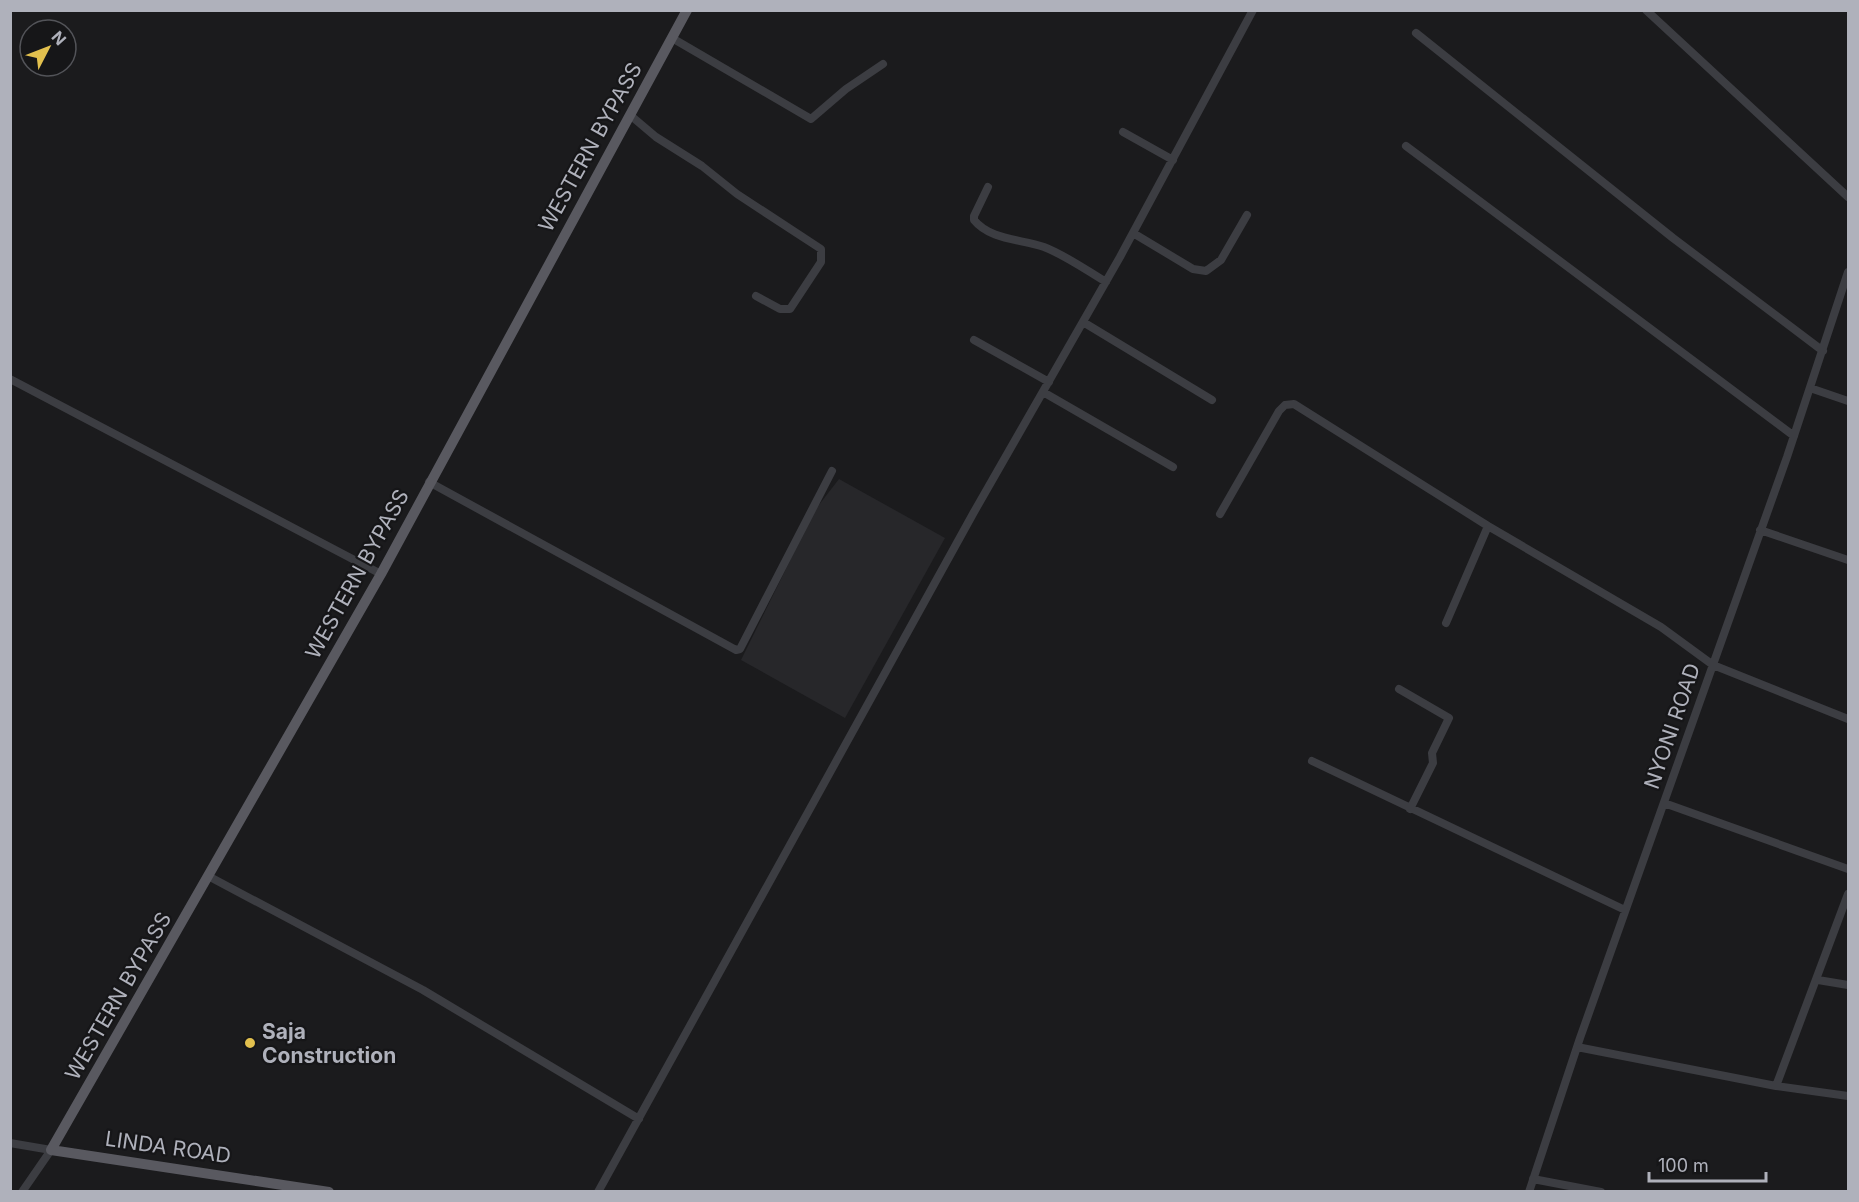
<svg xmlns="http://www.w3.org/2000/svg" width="1859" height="1202" font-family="Inter,sans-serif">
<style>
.built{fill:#27272a}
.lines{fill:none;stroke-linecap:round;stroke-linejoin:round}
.minor{stroke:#3c3d42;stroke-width:8}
.major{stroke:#595960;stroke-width:10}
.poi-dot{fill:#e2c04e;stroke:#161618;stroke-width:2}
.labels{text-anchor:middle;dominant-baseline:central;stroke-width:4.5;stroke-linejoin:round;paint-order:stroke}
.street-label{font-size:21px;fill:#afb1bb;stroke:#161618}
.poi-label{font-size:21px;font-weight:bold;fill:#afb1bb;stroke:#161618;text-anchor:start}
</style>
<rect width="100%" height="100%" fill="#1b1b1d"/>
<path class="built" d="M839 479 945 538 845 718 741 660 815 510Z"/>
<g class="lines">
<path class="minor" d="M1646 10 1848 197
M1416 33 1673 238 1823 351
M672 38 811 119 846 89 883 64
M630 115 656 137 702 166 737 194 821 249V262L790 309H780L756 296
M1123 132 1173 160
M1406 146 1794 436
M988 187 974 216V220C990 240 1021 239 1044 247 1065 255 1086 270 1106 282
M1133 233 1193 269 1206 271 1221 260 1247 215
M1083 322 1212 400
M974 340 1049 382
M10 379 381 574
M1810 388 1848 401
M1043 392 1173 467
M429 482 736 650 740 649 832 471
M1220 514 1279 411 1285 405 1294 404 1488 526 1661 627 1713 665 1848 719
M1760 530 1848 560
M1446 623 1488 526
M1399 689 1449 718 1432 753 1433 763 1410 809
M1312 761 1625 910
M1664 803 1848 869
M210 877 423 990 639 1119
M1818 980 1848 985
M1577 1047 1776 1086 1848 1096
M1776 1086 1848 894
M10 1143 51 1150 22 1192
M1533 1179 1601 1192
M598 1192 974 512 1120 257 1253 10
M1529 1192 1580 1038 1787 457 1848 272"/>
<path class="major" d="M329 1192 51 1150 381 574 687 10"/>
</g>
<circle class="poi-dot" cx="250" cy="1043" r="6"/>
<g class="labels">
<g class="street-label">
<text transform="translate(590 147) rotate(-61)">WESTERN BYPASS</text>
<text transform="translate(357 574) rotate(-61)">WESTERN BYPASS</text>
<text transform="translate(1672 726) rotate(-71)">NYONI ROAD</text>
<text transform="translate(118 996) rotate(-60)">WESTERN BYPASS</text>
<text transform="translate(168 1147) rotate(8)">LINDA ROAD</text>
</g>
<g class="poi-label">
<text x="262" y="1031">Saja<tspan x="262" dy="24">Construction</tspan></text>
</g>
</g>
<rect width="1859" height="1202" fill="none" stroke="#afb1bb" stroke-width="24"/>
<g transform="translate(48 48) rotate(48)"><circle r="28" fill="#161618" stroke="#535459" stroke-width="1.5"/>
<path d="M0-4.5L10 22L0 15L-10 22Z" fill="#e2c04e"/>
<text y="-9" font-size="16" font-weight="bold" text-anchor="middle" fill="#afb1bb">N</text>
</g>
<path d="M1649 1172v9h117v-9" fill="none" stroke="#afb1bb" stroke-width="3"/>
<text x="1658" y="1172" font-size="18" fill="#afb1bb" stroke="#161618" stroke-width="4.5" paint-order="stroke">100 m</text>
</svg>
